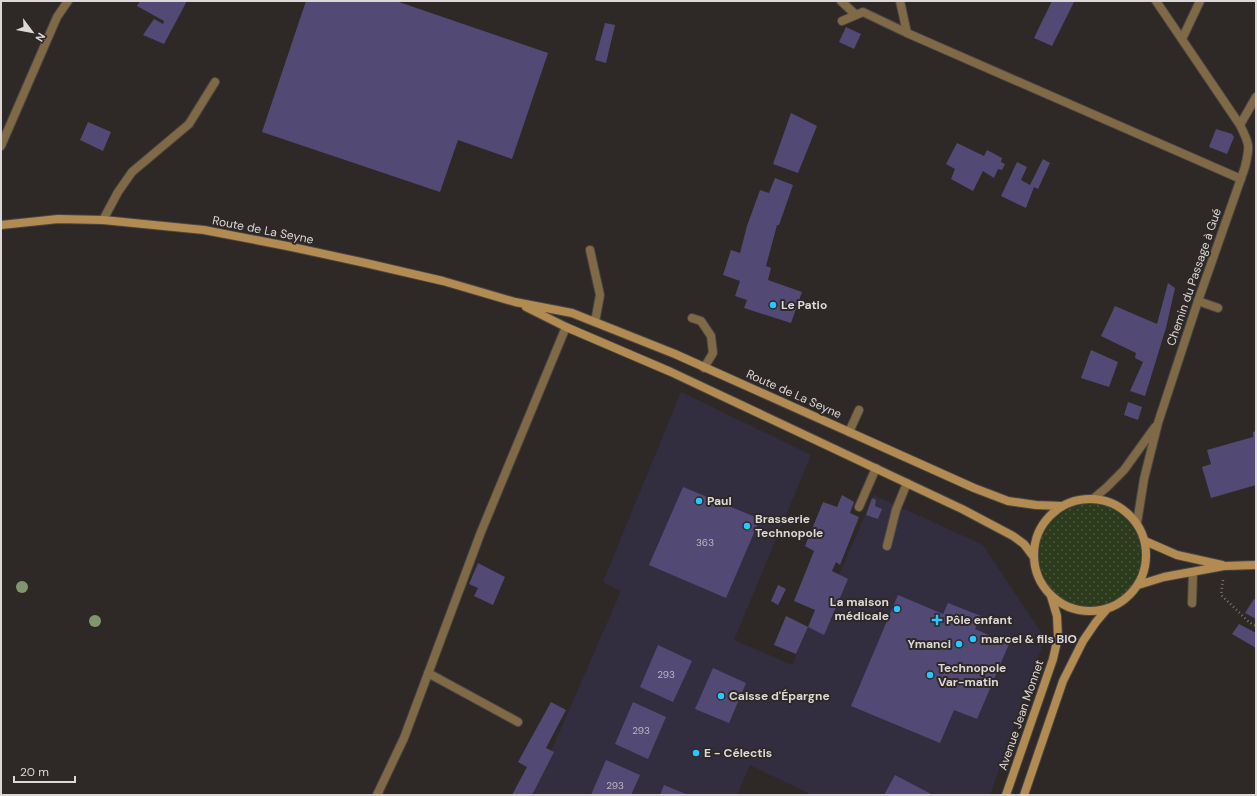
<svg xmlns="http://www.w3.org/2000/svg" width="1257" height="796" font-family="'DM Sans',sans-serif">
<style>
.commercial{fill:#332e3f}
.grass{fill:url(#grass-dots)}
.building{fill:#524a75}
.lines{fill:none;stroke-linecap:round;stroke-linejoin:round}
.lane-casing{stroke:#4a4543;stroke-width:10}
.street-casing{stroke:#4a4543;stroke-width:10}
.secondary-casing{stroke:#4a4543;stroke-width:10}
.path{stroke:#7a7674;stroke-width:2.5;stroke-dasharray:1 3;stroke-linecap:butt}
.lane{stroke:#806946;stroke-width:8}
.street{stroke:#806946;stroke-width:8}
.secondary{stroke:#b28b52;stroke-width:8}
.tree{fill:#83956e}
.poi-dot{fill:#27c8ff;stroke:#2e2927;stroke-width:1.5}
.labels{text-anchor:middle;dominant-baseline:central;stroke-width:4;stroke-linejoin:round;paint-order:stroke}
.number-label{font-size:10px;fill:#bab4be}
.street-label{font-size:12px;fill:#dcd8d7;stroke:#2e2927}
.poi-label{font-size:12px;font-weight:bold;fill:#dcd8d7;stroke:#2e2927;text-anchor:start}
</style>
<defs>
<pattern id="grass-dots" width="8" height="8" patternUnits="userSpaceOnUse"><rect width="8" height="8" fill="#2b3b1c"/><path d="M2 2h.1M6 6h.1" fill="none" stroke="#49573c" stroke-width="1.8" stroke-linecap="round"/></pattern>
</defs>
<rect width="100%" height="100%" fill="#2e2927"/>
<path class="commercial" d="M681 392 811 455 734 640 792 665 832 571 839 575 874 495 983 545 1045 638 990 795H812L750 765 737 795H532L621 591 603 582Z"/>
<path class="grass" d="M1034 555a56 56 0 1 1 112 0a56 56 0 1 1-112 0Z"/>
<path class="building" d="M140 1H187L164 44 143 35 154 19 163 24 164 21 137 6Z
M306 1H396L548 53 512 159 458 140 440 192 262 132Z
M1052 1 1074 2 1052 46 1034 38Z
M605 23 615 25 606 63 595 60Z
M846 27 861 34 854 49 839 42Z
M791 113 817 126 798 173 773 164Z
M88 122 111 132 103 151 80 140Z
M1216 129 1232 134 1234 137 1227 154 1209 147Z
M957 143 984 156 987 150 1002 158 1001 162 1005 164 1002 170 998 169 994 178 983 171 973 191 951 179 955 169 946 164Z
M1043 159 1050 163 1038 189 1034 187 1026 208 1001 196 1017 162 1027 167 1021 180 1030 185Z
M775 178 793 185 779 225H777L766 266 771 268 768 280 802 292 791 323 744 308 747 300 735 296 740 281 723 275 731 250 740 253 747 226 760 190 769 193Z
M1168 283 1175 288 1166 328 1145 396 1130 391 1143 362 1135 358 1136 353 1101 336 1115 306 1157 324Z
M1091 350 1118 362 1109 387 1081 378Z
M1128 402 1142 407 1138 420 1124 415Z
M1256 431V485L1211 498 1202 467 1211 464 1207 450 1253 437V432Z
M683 487 760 519 726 598 649 565Z
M842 495 854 502 850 513 859 517 840 565 836 562 832 571 848 579 824 635 808 627 815 610 794 601 814 551 805 546 823 502 837 507Z
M872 498 876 500 875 506 882 509 878 519 866 515Z
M478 563 505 577 493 605 474 596 478 588 469 584Z
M778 585 786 589 778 605 771 601Z
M898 595 943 614 948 603 981 616 975 629 1009 644 977 719 954 710 940 743 851 706Z
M1254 599 1256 600V619L1245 613Z
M786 616 808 627 796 654 774 645Z
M1239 624 1256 633V648L1232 634Z
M658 645 692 661 673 702 640 687Z
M713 668 746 683 729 723 695 709Z
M551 702 566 710 546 748 554 752 532 795H512L527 767 518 762Z
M633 702 666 717 648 759 615 744Z
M606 760 640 775 631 795H591Z
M895 775 933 795H884Z
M664 785 688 795H660Z"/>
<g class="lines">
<g class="lane-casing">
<path id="lane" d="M841 1 856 15
M900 1 907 33
M842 21 863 12 907 33 1241 179
M1182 39 1200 1
M1 146 57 17 68 1
M103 220 118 192 132 172 189 124 215 82
M590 250 600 295 595 322
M1198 301 1218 308
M692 318 701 321 711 336 713 353 704 368
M849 432 859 410
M859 507 876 468
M887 546 896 510 907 483
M1192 603 1193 572
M428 673 518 722
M377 795 404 738 481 532 566 327"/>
</g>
<g class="street-casing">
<path id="street" d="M1240 125 1256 97
M1094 498 1106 488 1124 470 1155 427
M1137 523 1144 479 1158 423 1198 301 1245 167C1250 146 1250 145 1240 125L1156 1"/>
</g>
<g class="secondary-casing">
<path id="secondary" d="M1 225 58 219 103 220 204 230 287 246 361 262 443 281 515 302 572 313 675 354 974 488 1008 501 1036 505 1062 506
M526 307 566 327 671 372 962 509 1013 536 1024 544 1033 556
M1034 555a56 56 0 1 1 112 0a56 56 0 1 1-112 0Z
M1145 541 1177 555 1222 565
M1138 585 1164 577 1224 566 1256 565
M1006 795 1053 659 1058 637 1057 616 1051 596
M1024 795 1063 681 1083 641 1096 622 1107 609"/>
</g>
<path class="path" d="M1223 580 1221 595 1249 622 1256 626"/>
<use href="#lane" class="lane"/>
<use href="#street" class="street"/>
<use href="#secondary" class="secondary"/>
</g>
<g class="tree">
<circle cx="22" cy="587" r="6"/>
<circle cx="95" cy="621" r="6"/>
</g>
<g class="poi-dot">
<circle cx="773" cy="305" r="4"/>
<circle cx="699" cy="501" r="4"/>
<circle cx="747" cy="526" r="4"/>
<circle cx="897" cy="609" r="4"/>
<path d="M935 614h4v4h4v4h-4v4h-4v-4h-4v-4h4z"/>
<circle cx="973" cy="639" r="4"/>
<circle cx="959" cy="644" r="4"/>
<circle cx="930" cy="675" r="4"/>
<circle cx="721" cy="696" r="4"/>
<circle cx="696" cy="753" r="4"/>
</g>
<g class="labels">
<g class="number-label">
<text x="705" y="542">363</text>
<text x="666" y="674">293</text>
<text x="641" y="730">293</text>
<text x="615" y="785">293</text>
</g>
<g class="street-label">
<text transform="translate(263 230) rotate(11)">Route de La Seyne</text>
<text transform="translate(1194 277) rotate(-71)">Chemin du Passage à Gué</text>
<text transform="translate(794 394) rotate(24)">Route de La Seyne</text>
<text transform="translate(1021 715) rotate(-71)">Avenue Jean Monnet</text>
</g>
<g class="poi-label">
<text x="781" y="305">Le Patio</text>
<text x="707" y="501">Paul</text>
<text x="755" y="519">Brasserie<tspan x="755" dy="14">Technopole</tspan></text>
<text x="889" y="602" text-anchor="end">La maison<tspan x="889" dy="14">médicale</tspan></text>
<text x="946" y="620">Pôle enfant</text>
<text x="981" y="639">marcel &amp; fils BIO</text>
<text x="951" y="644" text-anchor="end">Ymanci</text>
<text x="938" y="668">Technopole<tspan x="938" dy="14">Var-matin</tspan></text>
<text x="729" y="696">Caisse d'Épargne</text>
<text x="704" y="753">E - Célectis</text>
</g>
</g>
<rect width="1257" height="796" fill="none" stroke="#dcd8d7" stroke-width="4"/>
<g transform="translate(32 32) rotate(122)" stroke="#2e2927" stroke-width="3" paint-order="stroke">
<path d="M0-3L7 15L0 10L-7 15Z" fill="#dcd8d7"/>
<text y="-6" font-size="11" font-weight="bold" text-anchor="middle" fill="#dcd8d7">N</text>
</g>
<path d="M14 776v6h61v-6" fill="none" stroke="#dcd8d7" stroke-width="2"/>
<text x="20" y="776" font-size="12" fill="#dcd8d7" stroke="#2e2927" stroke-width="3" paint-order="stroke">20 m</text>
</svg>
